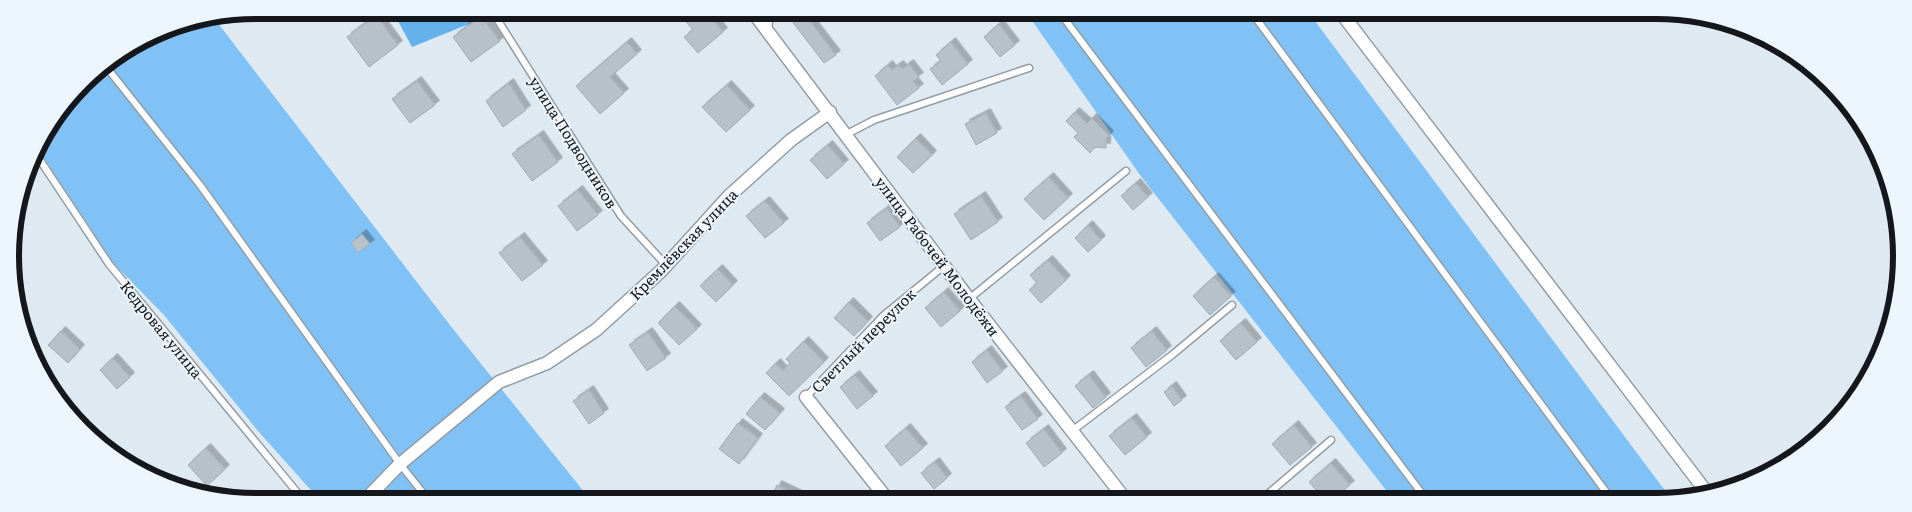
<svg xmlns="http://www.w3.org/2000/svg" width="1912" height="512" font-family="Literata,serif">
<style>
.green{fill:#81c2f6}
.forest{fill:#65b1eb}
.building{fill:#b7c1ca;stroke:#a1abb4;filter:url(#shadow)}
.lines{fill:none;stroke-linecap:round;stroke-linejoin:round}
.service-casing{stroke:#939da5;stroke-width:9}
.minor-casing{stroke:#939da5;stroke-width:15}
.service{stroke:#fff;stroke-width:6}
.minor{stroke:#fff;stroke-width:12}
.labels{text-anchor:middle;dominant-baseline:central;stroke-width:4;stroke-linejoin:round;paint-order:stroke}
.street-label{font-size:15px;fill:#14171b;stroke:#edf6fd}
.rim{fill:none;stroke:#14171b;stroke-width:6}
</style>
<defs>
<filter id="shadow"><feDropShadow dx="4.5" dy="-4.5" stdDeviation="0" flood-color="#0004"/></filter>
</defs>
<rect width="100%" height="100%" fill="#dee9f2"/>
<path class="green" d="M1026 12 1309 13 1672 500 1393 499 1140 175Z
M214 18 453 329 589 498H318L258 431 164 315 113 263 36 146 94 71 162 29Z"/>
<path class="forest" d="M392 10 501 11 412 47Z"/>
<path class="building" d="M419 11H440L426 21Z
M692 11H706L723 32 698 53 684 37 693 30 683 18Z
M785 12H803L836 55 824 63Z
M376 15 398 45 369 67 347 37Z
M481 16 500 41 471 62 453 37Z
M999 24 1015 45 1000 57 984 37Z
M627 42 637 54 610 77 624 93 600 114 576 86Z
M951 42 968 64 942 85 930 69 941 61 936 55Z
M909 64 919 77 913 81 919 88 897 105 875 76 888 65 892 70 899 65 902 69Z
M417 81 435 105 410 123 392 99Z
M509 83 526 110 503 127 486 101Z
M727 85 750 110 726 132 702 107Z
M1075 112 1087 123 1092 118 1109 135 1106 139V148L1095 147 1090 153 1074 137 1078 133 1066 121Z
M986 113 997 133 976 145 965 124Z
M539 135 558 162 532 181 512 154Z
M916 138 932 155 913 173 897 157Z
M828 145 844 164 827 179 810 160Z
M1049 177 1068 198 1044 220 1024 199Z
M1136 183 1148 197 1133 210 1121 196Z
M578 190 598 215 577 231 558 206Z
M981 196 998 222 971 240 954 214Z
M765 201 784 223 765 238 746 216Z
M887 208 900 227 880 241 867 223Z
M1088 225 1101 240 1088 252 1075 238Z
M362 234 370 244 358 253 351 243Z
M520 237 543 265 522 281 499 253Z
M1048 260 1066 280 1041 303 1029 290 1037 283 1030 275Z
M718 269 733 285 716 302 700 286Z
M1214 277 1231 296 1210 315 1193 296Z
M944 292 960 311 941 327 925 308Z
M849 302 868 321 854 336 834 318Z
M675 306 697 329 679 345 658 323Z
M1241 323 1257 342 1236 360 1220 341Z
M61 331 80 349 68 363 48 345Z
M1152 331 1167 350 1146 367 1131 348Z
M648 332 666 358 647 371 629 345Z
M804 341 824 362 789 396 766 373 776 363 783 371 790 363 786 359Z
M987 350 1003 371 987 383 972 362Z
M113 358 130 377 117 389 100 370Z
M855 375 873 396 857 409 840 387Z
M1089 375 1106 397 1093 408 1075 386Z
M1172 386 1182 400 1174 406 1164 392Z
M589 390 604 413 589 424 573 401Z
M1021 396 1038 419 1022 430 1005 407Z
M760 397 780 413 765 430 746 414Z
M1132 418 1147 437 1125 455 1109 436Z
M738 423 758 438 739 464 719 449Z
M1294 425 1312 447 1290 465 1272 444Z
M906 428 923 448 901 466 885 446Z
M1044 429 1062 453 1044 467 1026 443Z
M206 448 225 469 207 486 188 465Z
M935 462 947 478 934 489 921 473Z
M1331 463 1350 485 1333 499H1324L1309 482Z
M777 485 804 498H771Z"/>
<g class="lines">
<g class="service-casing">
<path id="service" d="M492 11 621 216 666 265
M1060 13 1426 499
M1252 13 1612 500
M768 30 770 12
M104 64 200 185 400 464 427 498
M847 134 874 120 1029 68
M34 151 109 264 301 497
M969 299 1126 171
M806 397 883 316 945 265
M1072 431 1172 355 1232 305
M1262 499 1331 440"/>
</g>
<g class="minor-casing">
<path id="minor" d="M753 12 969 299 1125 499
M1342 14 1708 494
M806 397 887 499
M367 498 400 464 499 382 547 363 596 330 661 271 729 196 791 140 830 112"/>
</g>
<use href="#service" class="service"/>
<use href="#minor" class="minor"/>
</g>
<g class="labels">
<g class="street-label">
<text transform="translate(574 142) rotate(58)">улица Подводников</text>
<text transform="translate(683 244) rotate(-46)">Кремлёвская улица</text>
<text transform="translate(938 256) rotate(53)">улица Рабочей Молодёжи</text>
<text transform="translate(162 329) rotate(51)">Кедровая улица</text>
<text transform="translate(863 340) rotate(-45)">Светлый переулок</text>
</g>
</g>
<path d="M0 0H1912V512H0ZM256 19H1656A237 237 0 0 1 1893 256V256A237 237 0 0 1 1656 493H256A237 237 0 0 1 19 256V256A237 237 0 0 1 256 19Z" fill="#edf6fd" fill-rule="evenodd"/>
<path class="rim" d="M256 19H1656A237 237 0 0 1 1893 256V256A237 237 0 0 1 1656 493H256A237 237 0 0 1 19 256V256A237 237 0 0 1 256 19Z"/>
</svg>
